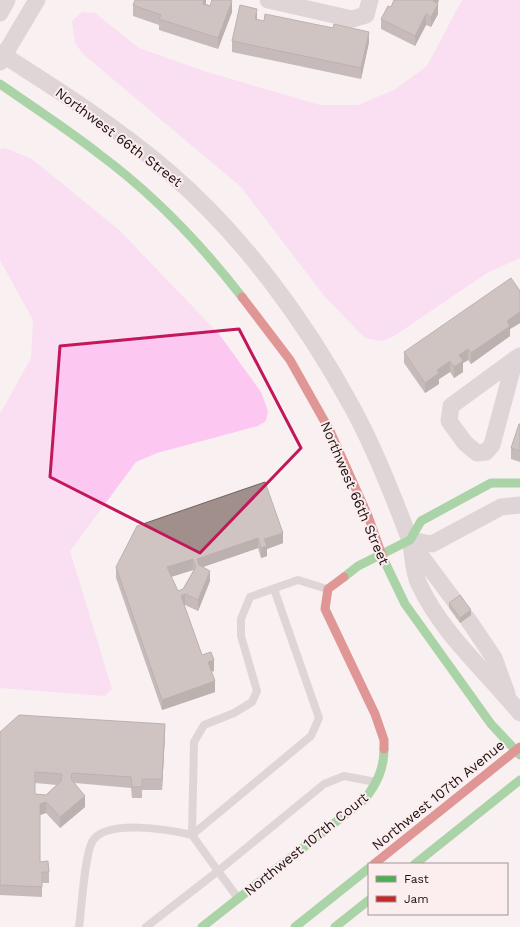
<svg xmlns="http://www.w3.org/2000/svg" width="520" height="927" font-family="'Work Sans',sans-serif">
<style>
.water{fill:#fcc8f2}
.lines{fill:none;stroke-linecap:round;stroke-linejoin:round}
.lane{stroke:#c1b4b8;stroke-width:8}
.street{stroke:#c1b4b8;stroke-width:17}
.fast{stroke:#4caf50;stroke-width:9}
.jam{stroke:#c62828;stroke-width:9}
.wall{fill:#8a7b78;fill-rule:evenodd}
.shaded-wall{fill:#716461}
.building{fill:#a18f8b;stroke:#716461;fill-rule:evenodd}
.marked{fill:none;stroke:#c2185b;stroke-width:3;stroke-linejoin:round}
.labels{text-anchor:middle;dominant-baseline:central;stroke-width:4;stroke-linejoin:round;paint-order:stroke}
.street-label{font-size:14px;fill:#1c1011;stroke:#fcedee}
</style>
<rect width="100%" height="100%" fill="#f8f0f1"/>
<path class="water" d="M462 0H520V258L487 273 394 336 382 341 365 338 325 297 241 187 83 54 75 43 72 21 82 12 95 13 139 48 204 71 320 105H358L394 90 427 66Z
M5 148 32 159 119 230 219 334 261 392 268 411 266 421 258 426 157 453 136 462 70 551 112 689 105 696 0 688V414L31 358 33 320 0 260V149Z"/>
<g class="lines">
<path class="lane" d="M238 898 218 871 324 784 344 776 376 782
M79 927C82 907 84 858 92 842 105 818 171 830 192 835L311 736 319 718 274 589
M146 927 218 871 192 835 194 742 204 725 234 713 252 702 257 691 241 636V619L250 597 298 580 327 589"/>
<path class="street" d="M268 0 352 19 366 15 370 0
M0 13 7 0
M0 53C58 90 118 128 170 173 243 236 306 322 352 407 374 447 393 495 409 538 414 553 412 570 419 584 442 634 486 671 520 713
M0 62 37 0
M515 359 451 406 449 421 465 443 477 453 486 452 492 445 515 359 520 356
M410 540 432 544 501 507 520 505
M412 544 456 603
M467 618 494 658 507 694"/>
<path class="fast" d="M0 84C33 107 67 129 99 154 153 194 201 244 242 297
M383 558 405 604 491 724 520 755
M344 577 358 566 410 540 421 521 491 483H520
M415 864 520 780
M202 927 365 799C377 783 384 769 384 749
M295 927 369 868
M335 927 369 900"/>
<path class="jam" d="M242 297 290 360 330 431 368 516 383 558
M344 577 328 589 325 609 375 714 384 740V749
M374 864 520 747"/>
</g>
<path class="wall" d="M206 0V4L232 12 218 49 159 30V25L133 16V5Z
M439 0 438 3V14L431 27 426 25 415 46 381 29V19L391 7Z
M257 20 369 42 361 79 232 52V41Z
M520 291V323L510 329V336L471 364 468 360 463 363V372L454 378 450 372 439 379V384L425 393 404 363V352Z
M520 424V462L511 459V448Z
M265 482 283 543 267 549V556L261 558 258 548 203 567 210 581 198 611 185 605H184L202 655 214 671 211 672 215 692 162 710 116 578V567ZM193 570V571L183 589 178 591 171 577Z
M449 603 471 615 460 623 449 608Z
M0 732 165 734 162 790H142V798H132L131 788 75 783 85 807 60 828 46 813 40 815V862L49 872V883H42V897L0 895ZM35 783 57 785 46 795 35 794Z"/>
<path class="shaded-wall" d="M204 0H206V6L203 4Z
M434 0H439L433 12V1Z
M232 1V12L218 49V38Z
M438 4V14L431 27V17Z
M257 9V20L255 19Z
M426 14V25L415 46V36Z
M369 32V42L361 79V68Z
M520 312V323L510 329V336L471 364V353L507 321Z
M468 349V360L463 363V372L454 378V367L459 355Z
M450 361V372L439 379V384L425 393V383L437 370Z
M283 533V543L267 549V556L261 558V548L264 539Z
M258 538V548L197 569V559Z
M193 559V570L167 578V567Z
M210 571V581L198 611V600Z
M185 594V605L181 607V596Z
M471 610V615L460 623V618Z
M214 660V671L208 673V662Z
M215 681V692L162 710V700Z
M165 724V734L162 790V779Z
M85 796V807L60 828V817Z
M46 802V813L40 815V804Z"/>
<path class="building" d="M135 0H204L203 4 210 6 212 0H229L232 1 218 38 159 19 161 15 133 5Z
M394 0H434L433 1 438 4 431 17 426 14 415 36 381 19 388 6 391 7Z
M240 5 257 9 255 19 264 21 265 14 333 28 334 24 369 32 361 68 232 41Z
M511 278 520 291V312L507 321 510 326 471 353 468 349 459 355 463 361 454 367 450 361 437 370 439 373 425 383 404 352Z
M519 424H520V451L511 448Z
M265 482 283 533 264 539 267 546 261 548 258 538 197 559 199 565 210 571 198 600 185 594 181 596 202 655 211 652 214 660 208 662 215 681 162 700 116 567 137 526ZM193 559 196 567 183 589 178 591 167 567Z
M460 595 471 610 460 618 449 603Z
M19 715 165 724 162 779H142V787H132L131 777 72 773 71 779 85 796 60 817 46 802 40 804V862L48 861 49 872H42V887L0 885V732ZM35 772 62 774 61 781 46 795 35 794Z"/>
<path d="M0 0H520V927H0ZM239 329 301 448 200 553 50 477 60 346Z" fill="#f8f0f1" fill-opacity=".55" fill-rule="evenodd"/>
<path class="marked" d="M239 329 301 448 200 553 50 477 60 346Z"/>
<g class="labels">
<g class="street-label">
<text transform="translate(119 137) rotate(37)">Northwest 66th Street</text>
<text transform="translate(355 493) rotate(67)">Northwest 66th Street</text>
<text transform="translate(438 795) rotate(-39)">Northwest 107th Avenue</text>
<text transform="translate(306 844) rotate(-39)">Northwest 107th Court</text>
</g>
</g>
<rect x="368" y="863" width="140" height="52" fill="#fcedee" stroke="#a29596"/>
<rect x="376" y="876" width="20" height="6" fill="#4caf50" stroke="#a29596"/>
<text x="404" y="883" font-size="12" fill="#1c1011">Fast</text>
<rect x="376" y="896" width="20" height="6" fill="#c62828" stroke="#a29596"/>
<text x="404" y="903" font-size="12" fill="#1c1011">Jam</text>
</svg>
